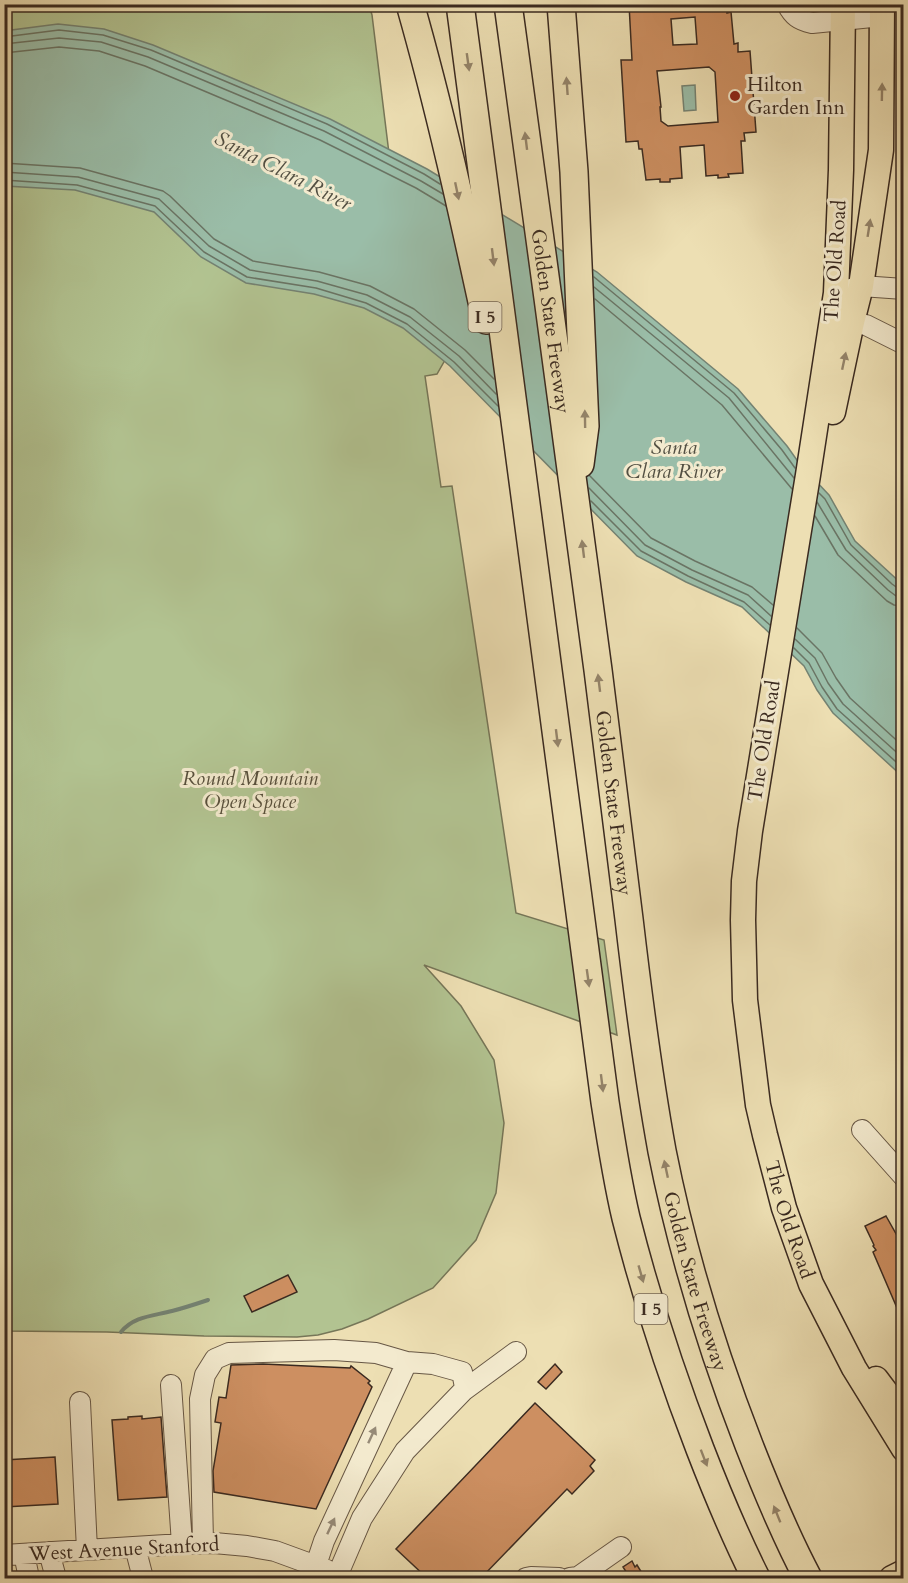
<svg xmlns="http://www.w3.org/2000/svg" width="908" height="1583" font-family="Cardo,serif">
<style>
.green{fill:#b2c391;stroke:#767658;stroke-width:1.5}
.water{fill:#9abda8;stroke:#748272;stroke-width:1.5}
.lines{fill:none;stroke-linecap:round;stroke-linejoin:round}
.shore{stroke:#6a7464;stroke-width:1.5}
.stream{stroke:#748272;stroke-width:4}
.building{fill:#cd8f61;stroke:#3a2a20;stroke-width:1.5;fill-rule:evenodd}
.minor-casing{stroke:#675745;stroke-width:22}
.major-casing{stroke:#3a2a20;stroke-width:27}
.highway-casing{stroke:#3a2a20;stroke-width:30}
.minor{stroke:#f3eace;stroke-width:20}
.major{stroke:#eddfb3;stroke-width:24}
.highway{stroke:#eddfb3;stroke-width:27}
.oneway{fill:#94846a}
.oneway2{fill:#968a77}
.poi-dot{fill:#8f2418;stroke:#f3eace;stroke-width:2}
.labels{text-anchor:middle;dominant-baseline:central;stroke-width:6;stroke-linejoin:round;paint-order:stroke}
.shield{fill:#f3eace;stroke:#726454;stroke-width:1.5}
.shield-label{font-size:18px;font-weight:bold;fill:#3a2a20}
.poi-label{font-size:20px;fill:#3a2a20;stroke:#f3eace;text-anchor:start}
.street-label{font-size:20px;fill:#3a2a20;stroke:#f3eace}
.park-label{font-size:20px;font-style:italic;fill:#58503c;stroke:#f3eace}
.water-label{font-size:21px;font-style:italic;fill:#524f42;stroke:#f3eace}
</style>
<rect width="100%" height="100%" fill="#eddfb3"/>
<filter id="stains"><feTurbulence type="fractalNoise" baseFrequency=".00333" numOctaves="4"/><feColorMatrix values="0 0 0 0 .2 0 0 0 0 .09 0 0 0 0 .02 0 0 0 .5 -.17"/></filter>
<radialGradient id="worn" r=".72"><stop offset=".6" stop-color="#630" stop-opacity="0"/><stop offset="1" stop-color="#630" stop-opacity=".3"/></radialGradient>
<path class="green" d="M5 5H369L372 15 394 194 453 346 437 374 425 376 441 487 452 486 516 913 604 940 617 1035 424 965 461 1006 494 1060 504 1123 496 1193 476 1240 433 1288 368 1319 342 1329 318 1335 297 1337 204 1336 107 1332 5 1331Z"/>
<path class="water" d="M58 24 104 29 153 45 330 119 427 169 597 272 738 389 787 446 799 463 829 495 855 541 903 585V777L833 713 817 690 804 666 742 607 686 582 637 556 450 366 403 328 364 308 314 294 246 283 201 257 154 212 75 190 5 186 4 31Z
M695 85 696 110 684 111 682 86Z"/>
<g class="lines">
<path class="shore" d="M4 37 59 30 103 35 151 50 327 124 424 174 440 184
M4 44 59 38 101 42 148 57 324 131 421 181 443 194
M4 53 59 47 99 51 145 66 320 140 416 188 446 206
M4 163 80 168 163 191 170 196 214 239 253 261 319 272 370 286 414 309 465 350 494 379
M4 172 78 177 159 199 209 246 250 270 317 281 367 295 410 317 459 356 496 394
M4 180 77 185 155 206 204 252 247 277 316 288 366 303 407 324 454 362 498 406
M594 277 734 393 782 450 795 468
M594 287 729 398 794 478
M595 299 722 405 792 489
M589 475 651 538 695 561 752 587 773 605
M589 488 645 545 692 570 748 595 771 616
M819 493 825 499 851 545 892 584 899 589 904 590
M591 501 641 551 688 576 744 602 770 625
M817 502 846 550 888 590 896 596 904 597
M815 516 838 555 887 601 894 605 904 606
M797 628 822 653 836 678 850 698 904 747
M795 639 815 658 828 683 843 704 904 759
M794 648 809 663 822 687 837 709 904 769"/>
<path class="stream" d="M121 1332C134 1316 153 1316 172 1311 184 1308 196 1304 208 1300"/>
</g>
<path class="building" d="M629 4H726L727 13 731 12 734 44 738 43V52L750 51 756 132 744 133 745 141H741L743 173 728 174 729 177 718 178V175L706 176 704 145 680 147 682 178 670 179V182H660V179L646 180 642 149H639L638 141 626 142 621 60H632ZM695 17 697 44 673 45 671 19ZM709 67 715 72 718 122 668 126 661 121 660 107H661L657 71Z
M886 1216 899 1239 903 1237V1322L873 1252 876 1250 873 1246 874 1245 865 1226Z
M288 1275 297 1292 252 1312 244 1296Z
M263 1364 350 1368 351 1366 370 1381 368 1383 372 1387 316 1509 214 1492 213 1471 221 1423 215 1422 219 1397 226 1398 231 1365Z
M555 1364 562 1372 546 1389 538 1382Z
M535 1403 595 1460 590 1466 594 1471 572 1494 567 1489 481 1578H427L396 1549Z
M142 1416V1419L161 1417 167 1497 118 1500 112 1420 128 1419V1417Z
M55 1457 58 1504 4 1507V1460Z
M632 1561 635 1567 637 1565 645 1578H630L623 1567Z"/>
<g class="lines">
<g class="minor-casing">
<path id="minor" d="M787 4C793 16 799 20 812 23L882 16
M847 290 861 286 904 289
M837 320 866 325 904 344
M862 1130 904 1177
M171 1385 182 1544
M463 1391 516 1352
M80 1402 87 1550
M203 1543 200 1399 205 1375 215 1359 229 1353 334 1350 376 1353 407 1362
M135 1547 143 1578
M49 1552 56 1578
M24 1554 29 1578
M4 1555 182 1544 214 1543 247 1546 275 1551 327 1570
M316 1565 324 1541 407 1362 433 1364 462 1372 465 1387 463 1391 405 1451 362 1518 338 1574
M526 1578 531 1577 559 1578
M570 1578 578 1577 621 1547"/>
</g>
<g class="major-casing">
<g id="major">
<path id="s1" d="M843 4 841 170 836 293 808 475 750 831 744 881 743 920 745 1000 758 1105 765 1135 784 1208 811 1284 854 1368 904 1449"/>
<path d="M833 412 852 322 861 286 881 150 882 4"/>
<path d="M876 1379 904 1416"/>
<path d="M892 1578 904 1572"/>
</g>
</g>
<g class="highway-casing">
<g id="highway">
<path d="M410 4C440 109 463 214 486 320"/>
<path d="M460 4 605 1102C611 1141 617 1180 626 1218 646 1297 671 1374 700 1449 717 1493 735 1536 756 1578"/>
<path id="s2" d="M508 4C537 226 570 448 598 670 608 753 618 836 629 919 638 996 648 1074 662 1151 682 1252 712 1350 749 1445 767 1491 785 1535 808 1578"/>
<path d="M561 4 574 172 585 426 580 464"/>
</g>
</g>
<use href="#minor" class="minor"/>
<use href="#major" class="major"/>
<use href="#highway" class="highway"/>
</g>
<defs><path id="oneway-solid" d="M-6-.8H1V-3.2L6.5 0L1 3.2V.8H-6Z" transform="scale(1.5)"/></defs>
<g class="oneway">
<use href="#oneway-solid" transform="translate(468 62) rotate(82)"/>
<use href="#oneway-solid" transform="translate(567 86) rotate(-94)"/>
<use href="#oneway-solid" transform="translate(882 92) rotate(-89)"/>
<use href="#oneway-solid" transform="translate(526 141) rotate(-97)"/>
<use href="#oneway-solid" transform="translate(457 191) rotate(78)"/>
<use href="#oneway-solid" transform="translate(869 228) rotate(-81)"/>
<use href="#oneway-solid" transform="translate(493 257) rotate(83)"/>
<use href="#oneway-solid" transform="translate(844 361) rotate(-78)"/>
<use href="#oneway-solid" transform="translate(585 419) rotate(-91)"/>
<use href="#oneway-solid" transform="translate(583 549) rotate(-97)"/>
<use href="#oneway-solid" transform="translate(599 683) rotate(-97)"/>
<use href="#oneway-solid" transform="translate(557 738) rotate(83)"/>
<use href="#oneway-solid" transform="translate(588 978) rotate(82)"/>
<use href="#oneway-solid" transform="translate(602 1083) rotate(83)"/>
<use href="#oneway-solid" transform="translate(666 1169) rotate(-102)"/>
<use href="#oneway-solid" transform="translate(641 1274) rotate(74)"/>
<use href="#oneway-solid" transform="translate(704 1458) rotate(69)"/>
<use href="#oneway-solid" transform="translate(777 1514) rotate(-112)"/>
</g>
<g class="oneway2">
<use href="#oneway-solid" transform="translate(372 1435) rotate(-65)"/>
<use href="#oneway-solid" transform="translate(331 1526) rotate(-65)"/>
</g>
<circle class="poi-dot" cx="735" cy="96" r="6"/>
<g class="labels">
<g class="shield">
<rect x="468.5" y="302" width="33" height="30" rx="4.5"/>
<rect x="634.5" y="1294" width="33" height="30" rx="4.5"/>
</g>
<g class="shield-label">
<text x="485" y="317">I 5</text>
<text x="651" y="1309">I 5</text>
</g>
<g class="poi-label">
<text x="747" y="84">Hilton<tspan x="747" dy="23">Garden Inn</tspan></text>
</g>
<g class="street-label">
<text transform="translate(835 261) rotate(-86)">The Old Road</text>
<text stroke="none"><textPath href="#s2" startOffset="320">Golden State Freeway</textPath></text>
<text transform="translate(764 741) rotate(-81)">The Old Road</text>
<text stroke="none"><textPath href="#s2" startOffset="806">Golden State Freeway</textPath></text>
<text stroke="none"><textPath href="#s1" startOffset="1228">The Old Road</textPath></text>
<text stroke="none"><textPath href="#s2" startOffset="1292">Golden State Freeway</textPath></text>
<text transform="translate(124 1549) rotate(-3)">West Avenue Stanford</text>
</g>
<g class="park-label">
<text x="250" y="778">Round Mountain<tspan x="250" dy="23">Open Space</tspan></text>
</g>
<g class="water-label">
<text transform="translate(283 171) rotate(27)">Santa Clara River</text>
<text x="674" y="447">Santa<tspan x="674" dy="24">Clara River</tspan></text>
</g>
</g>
<rect width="908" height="1583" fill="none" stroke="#eddfb3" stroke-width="24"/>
<rect x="6" y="6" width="896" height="1571" fill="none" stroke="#3a2a20" stroke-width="3"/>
<rect x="12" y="12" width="884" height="1559" fill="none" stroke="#3a2a20" stroke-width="1.5"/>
<rect width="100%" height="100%" filter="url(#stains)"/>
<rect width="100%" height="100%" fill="url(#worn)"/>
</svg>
